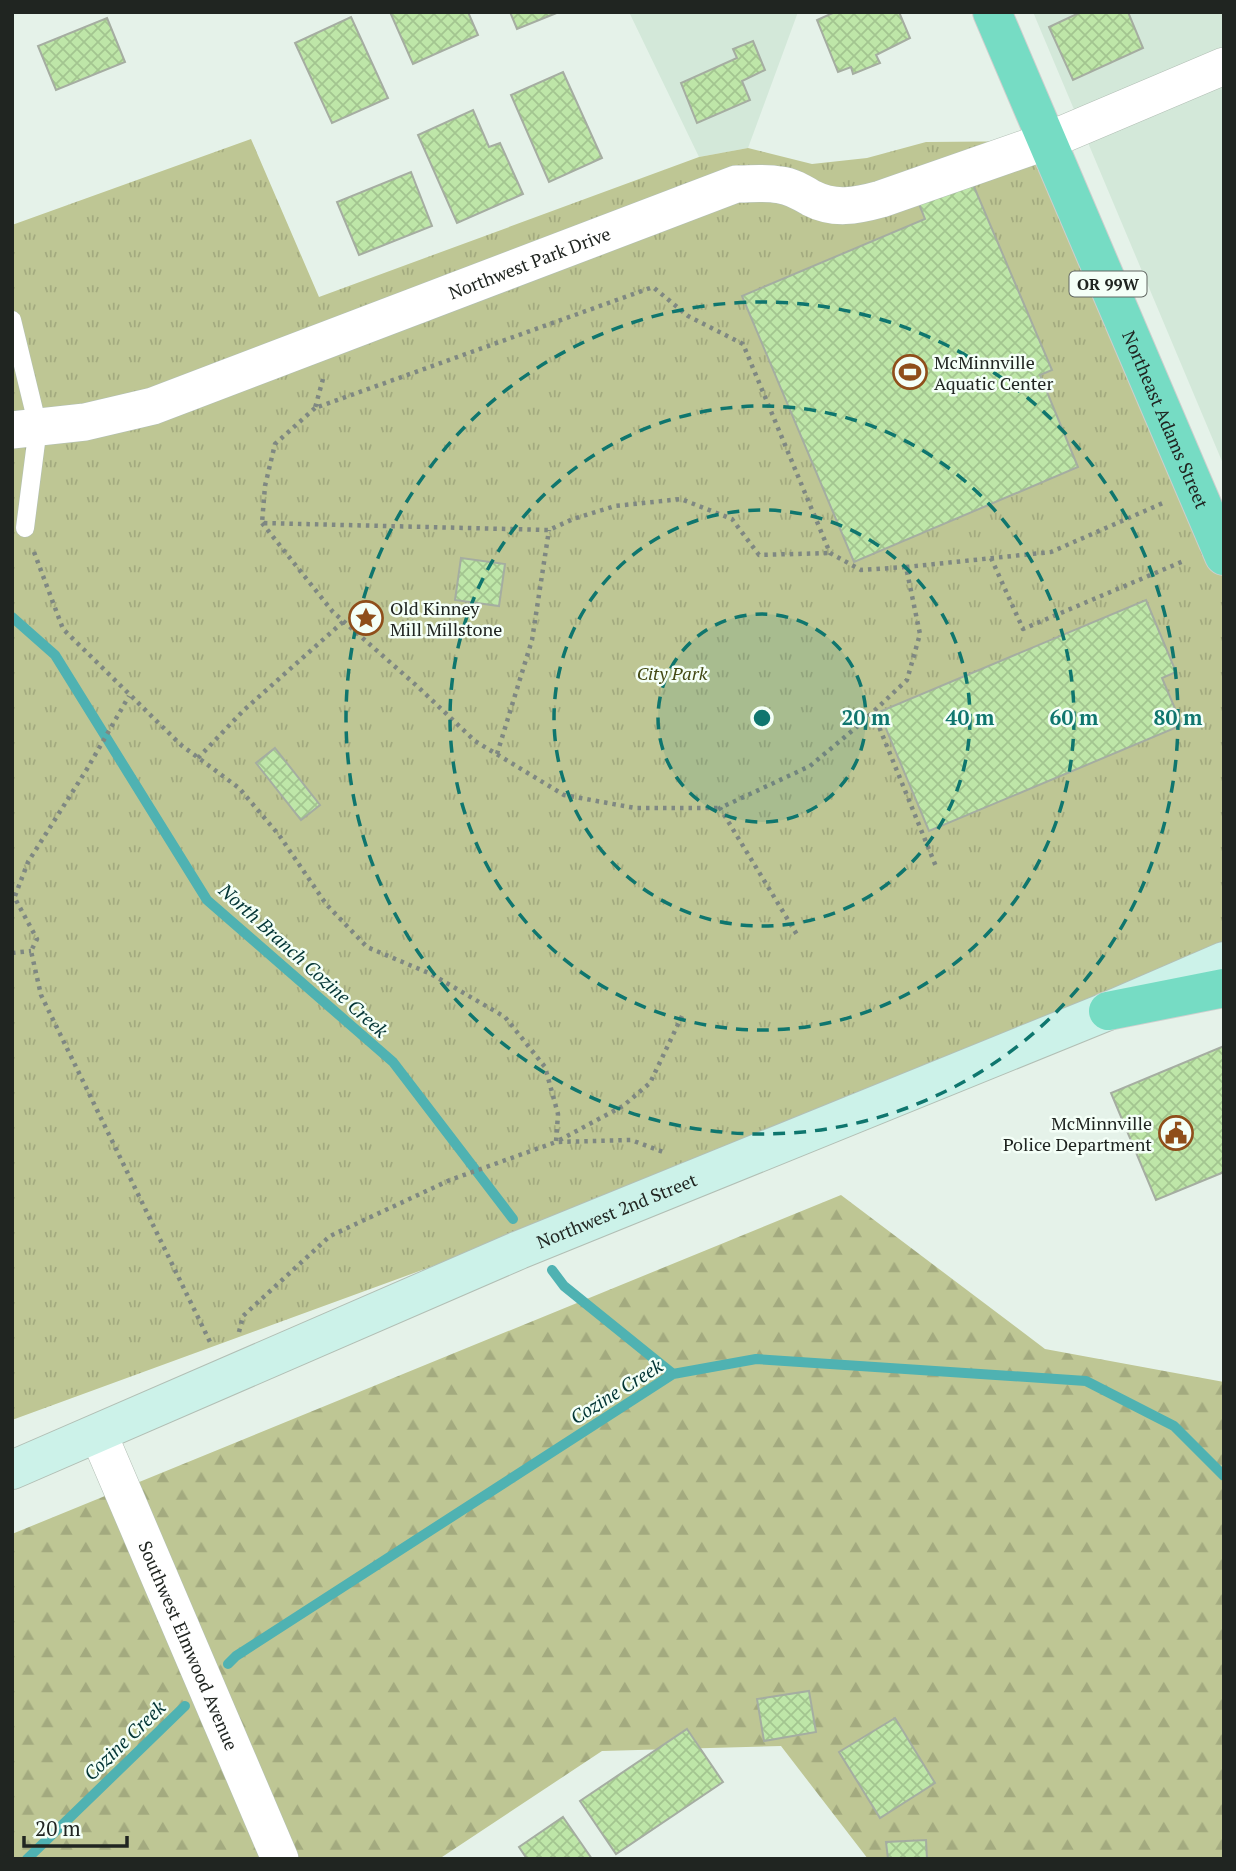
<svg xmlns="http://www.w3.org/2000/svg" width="1236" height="1871" font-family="'PT Serif',serif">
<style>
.built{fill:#d3e8d9}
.forest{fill:url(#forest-firs)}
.park{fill:url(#park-tufts)}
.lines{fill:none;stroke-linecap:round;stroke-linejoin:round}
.stream{stroke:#4fb2b2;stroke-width:10}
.building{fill:url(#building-cross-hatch);stroke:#a5ada1;stroke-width:2}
.service-casing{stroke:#b2bfb5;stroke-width:19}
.minor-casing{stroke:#b2bfb5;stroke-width:38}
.secondary-casing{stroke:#b2bfb5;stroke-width:40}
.trunk-casing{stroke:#cecfce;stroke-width:40}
.path{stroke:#7f8882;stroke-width:4.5;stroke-dasharray:3.5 5;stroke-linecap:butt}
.service{stroke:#fff;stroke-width:18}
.minor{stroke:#fff;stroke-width:37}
.secondary{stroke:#ccf2e9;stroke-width:38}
.trunk{stroke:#76dcc4;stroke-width:38}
.ring{fill:none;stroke:#0f766e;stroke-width:3.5;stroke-dasharray:12 9}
.labels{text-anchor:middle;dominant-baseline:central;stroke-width:5;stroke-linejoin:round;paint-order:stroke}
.shield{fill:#f4fff7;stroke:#606661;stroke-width:2}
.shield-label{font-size:16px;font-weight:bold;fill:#202521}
.street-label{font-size:18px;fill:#202521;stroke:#f4fff7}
.poi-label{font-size:18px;fill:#202521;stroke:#f4fff7;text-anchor:start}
.park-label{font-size:18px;font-style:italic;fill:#434914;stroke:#f4fff7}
.water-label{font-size:19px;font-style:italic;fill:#033535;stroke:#f4fff7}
.centre{fill:#0f766e;stroke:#f4fff7;stroke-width:3.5}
.ring-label{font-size:21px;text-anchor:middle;font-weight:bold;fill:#0f766e;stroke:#f4fff7;stroke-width:5;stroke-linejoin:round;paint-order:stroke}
</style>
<defs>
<pattern id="forest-firs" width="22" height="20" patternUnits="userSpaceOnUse" patternTransform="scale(1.75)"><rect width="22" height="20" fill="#bec694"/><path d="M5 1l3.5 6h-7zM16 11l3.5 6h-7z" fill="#a3aa7f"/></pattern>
<pattern id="park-tufts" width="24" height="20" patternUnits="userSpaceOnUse" patternTransform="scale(1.75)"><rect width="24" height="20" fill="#bec694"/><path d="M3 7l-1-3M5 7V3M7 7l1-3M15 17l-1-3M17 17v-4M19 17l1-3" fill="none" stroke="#a3aa7f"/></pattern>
<pattern id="building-cross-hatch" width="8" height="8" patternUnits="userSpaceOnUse" patternTransform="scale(1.75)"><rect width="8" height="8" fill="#bee6a8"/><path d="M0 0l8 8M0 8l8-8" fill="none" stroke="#a3c590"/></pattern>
</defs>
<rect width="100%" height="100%" fill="#e5f2e9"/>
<path class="built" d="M629 12H798L748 148 699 157Z
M1033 12H1224V466Z"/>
<path class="forest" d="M841 1195 1045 1349 1224 1382V1859H868L781 1746 602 1751 439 1859H12V1534Z"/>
<path class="park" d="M251 139 319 297 699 157 748 148 812 164 867 158 926 142 1047 141 1224 555V959L920 1088 12 1420V225Z"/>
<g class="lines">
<path class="stream" d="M12 617 55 655 207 900 393 1062 513 1219
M552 1270 564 1286 673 1374
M228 1664 236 1656 673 1374 756 1359 1086 1381 1174 1426 1224 1476
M27 1859 185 1706"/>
</g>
<path class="building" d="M390 12H468L478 35 413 64Z
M510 12H559L517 29Z
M835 12H899L910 38 876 55 880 63 853 74 851 67 838 72 817 20Z
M1081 12H1128L1143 48 1073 80 1049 27Z
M351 17 388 98 332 123 295 43Z
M107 18 125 62 56 90 38 46Z
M753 41 765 70 742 81 750 100 697 123 681 83 737 58 733 49Z
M563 72 602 158 549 182 511 95Z
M473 110 489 147 500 143 523 194 457 223 418 135Z
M411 172 432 226 359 255 337 202Z
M972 182 1052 370 1040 375 1078 467 854 562 742 296 925 219 919 204Z
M461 558 505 564 499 606 455 600Z
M1146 600 1176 672 1162 678 1182 725 929 831 879 712Z
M275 748 320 805 301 820 256 763Z
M1224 1046V1172L1156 1200 1111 1093Z
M809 1691 816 1732 764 1741 757 1699Z
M895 1718 935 1783 880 1818 839 1752Z
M687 1729 723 1782 616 1854 580 1801Z
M563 1817 592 1859H527L519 1847Z
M926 1840 927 1859H888L886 1842Z"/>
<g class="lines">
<g class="service-casing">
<path id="service" d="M12 320 38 427 25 528"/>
</g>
<g class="minor-casing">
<g id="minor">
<path id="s1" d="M12 430 85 422 153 406 736 184C750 184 766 182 780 185 791 186 801 192 811 198 834 210 856 206 881 199L1047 141 1224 66"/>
<path id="s2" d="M98 1433 280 1859"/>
</g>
</g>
<g class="secondary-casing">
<g id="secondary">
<path id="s3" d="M12 1470 519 1250 1108 1011 1224 961"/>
</g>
</g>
<g class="trunk-casing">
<g id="trunk">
<path id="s4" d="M992 12 1224 556"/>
<path d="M1108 1011 1224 988"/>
</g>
</g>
<path class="path" d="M323 379 315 408 653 287 688 316 743 344 830 553 861 570 906 567 920 634 907 680 858 726 810 766 720 808 799 938
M315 408 275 444 265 486 262 523 549 530 573 519 615 506 681 499 732 519 759 555 830 553
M262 523 333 612 417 686 475 741 564 795 635 808H720
M34 552 63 629 181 745 239 788 279 835 326 904 367 947 431 974 505 1017 545 1067 558 1114 556 1142 623 1106 650 1083 682 1016
M991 558 1023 629 1186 560
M906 567 1051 552 1163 503
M873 712 937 869
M497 754 532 640 549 530
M198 758 244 710 344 621
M12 893 37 939 31 951 41 995 211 1344
M15 896 28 862 87 769 129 696
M12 953 31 951
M239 1332 243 1316 330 1236 450 1180 556 1142 631 1140 663 1152"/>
<use href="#service" class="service"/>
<use href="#minor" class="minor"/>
<use href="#secondary" class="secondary"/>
<use href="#trunk" class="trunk"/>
</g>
<circle cx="762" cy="718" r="104" fill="#0f766e" fill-opacity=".12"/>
<g class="ring">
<circle cx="762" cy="718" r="104"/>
<circle cx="762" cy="718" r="208"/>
<circle cx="762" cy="718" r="312"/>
<circle cx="762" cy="718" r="416"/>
</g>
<defs>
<g id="stadium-ring" transform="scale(1.75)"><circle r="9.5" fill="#f4fff7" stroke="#8f4e1a" stroke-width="1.5"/><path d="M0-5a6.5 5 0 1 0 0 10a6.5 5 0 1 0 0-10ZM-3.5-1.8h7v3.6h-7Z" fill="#8f4e1a"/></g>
<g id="sight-ring" transform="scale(1.75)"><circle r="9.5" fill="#f4fff7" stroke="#8f4e1a" stroke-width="1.5"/><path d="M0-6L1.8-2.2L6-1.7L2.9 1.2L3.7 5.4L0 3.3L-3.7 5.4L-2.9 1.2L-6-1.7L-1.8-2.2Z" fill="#8f4e1a"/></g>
<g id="civic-ring" transform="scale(1.75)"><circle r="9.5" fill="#f4fff7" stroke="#8f4e1a" stroke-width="1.5"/><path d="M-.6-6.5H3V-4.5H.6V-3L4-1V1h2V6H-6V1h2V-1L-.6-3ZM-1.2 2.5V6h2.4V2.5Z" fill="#8f4e1a"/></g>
</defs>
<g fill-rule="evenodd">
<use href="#stadium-ring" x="910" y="372"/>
<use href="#sight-ring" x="366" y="618"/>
<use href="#civic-ring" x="1176" y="1133"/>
</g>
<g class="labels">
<rect class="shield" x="1069.5" y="271.5" width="77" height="25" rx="5"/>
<g class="shield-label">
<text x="1108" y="284">OR 99W</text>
</g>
<g class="street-label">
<text stroke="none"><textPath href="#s1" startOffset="546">Northwest Park Drive</textPath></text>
<text stroke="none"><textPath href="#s4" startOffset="443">Northeast Adams Street</textPath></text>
<text stroke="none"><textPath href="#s3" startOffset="658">Northwest 2nd Street</textPath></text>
<text stroke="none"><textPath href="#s2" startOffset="231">Southwest Elmwood Avenue</textPath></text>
</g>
<g class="poi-label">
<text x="934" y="362">McMinnville<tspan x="934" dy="21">Aquatic Center</tspan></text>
<text x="390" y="608">Old Kinney<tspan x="390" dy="21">Mill Millstone</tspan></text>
<text x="1152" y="1123" text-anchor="end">McMinnville<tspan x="1152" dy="21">Police Department</tspan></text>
</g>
<g class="park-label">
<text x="672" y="673">City Park</text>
</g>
<g class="water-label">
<text transform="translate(304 960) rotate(42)">North Branch Cozine Creek</text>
<text transform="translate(616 1391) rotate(-32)">Cozine Creek</text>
<text transform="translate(124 1740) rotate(-44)">Cozine Creek</text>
</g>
</g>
<circle cx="762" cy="718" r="10" class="centre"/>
<g class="ring-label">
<text x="866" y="725">20 m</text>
<text x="970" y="725">40 m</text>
<text x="1074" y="725">60 m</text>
<text x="1178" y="725">80 m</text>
</g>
<rect width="1236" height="1871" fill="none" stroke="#202521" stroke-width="28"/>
<path d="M24 1836v10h103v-10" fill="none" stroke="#202521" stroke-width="3.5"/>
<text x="35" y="1836" font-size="21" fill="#202521" stroke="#f4fff7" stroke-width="5" paint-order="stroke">20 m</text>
</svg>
